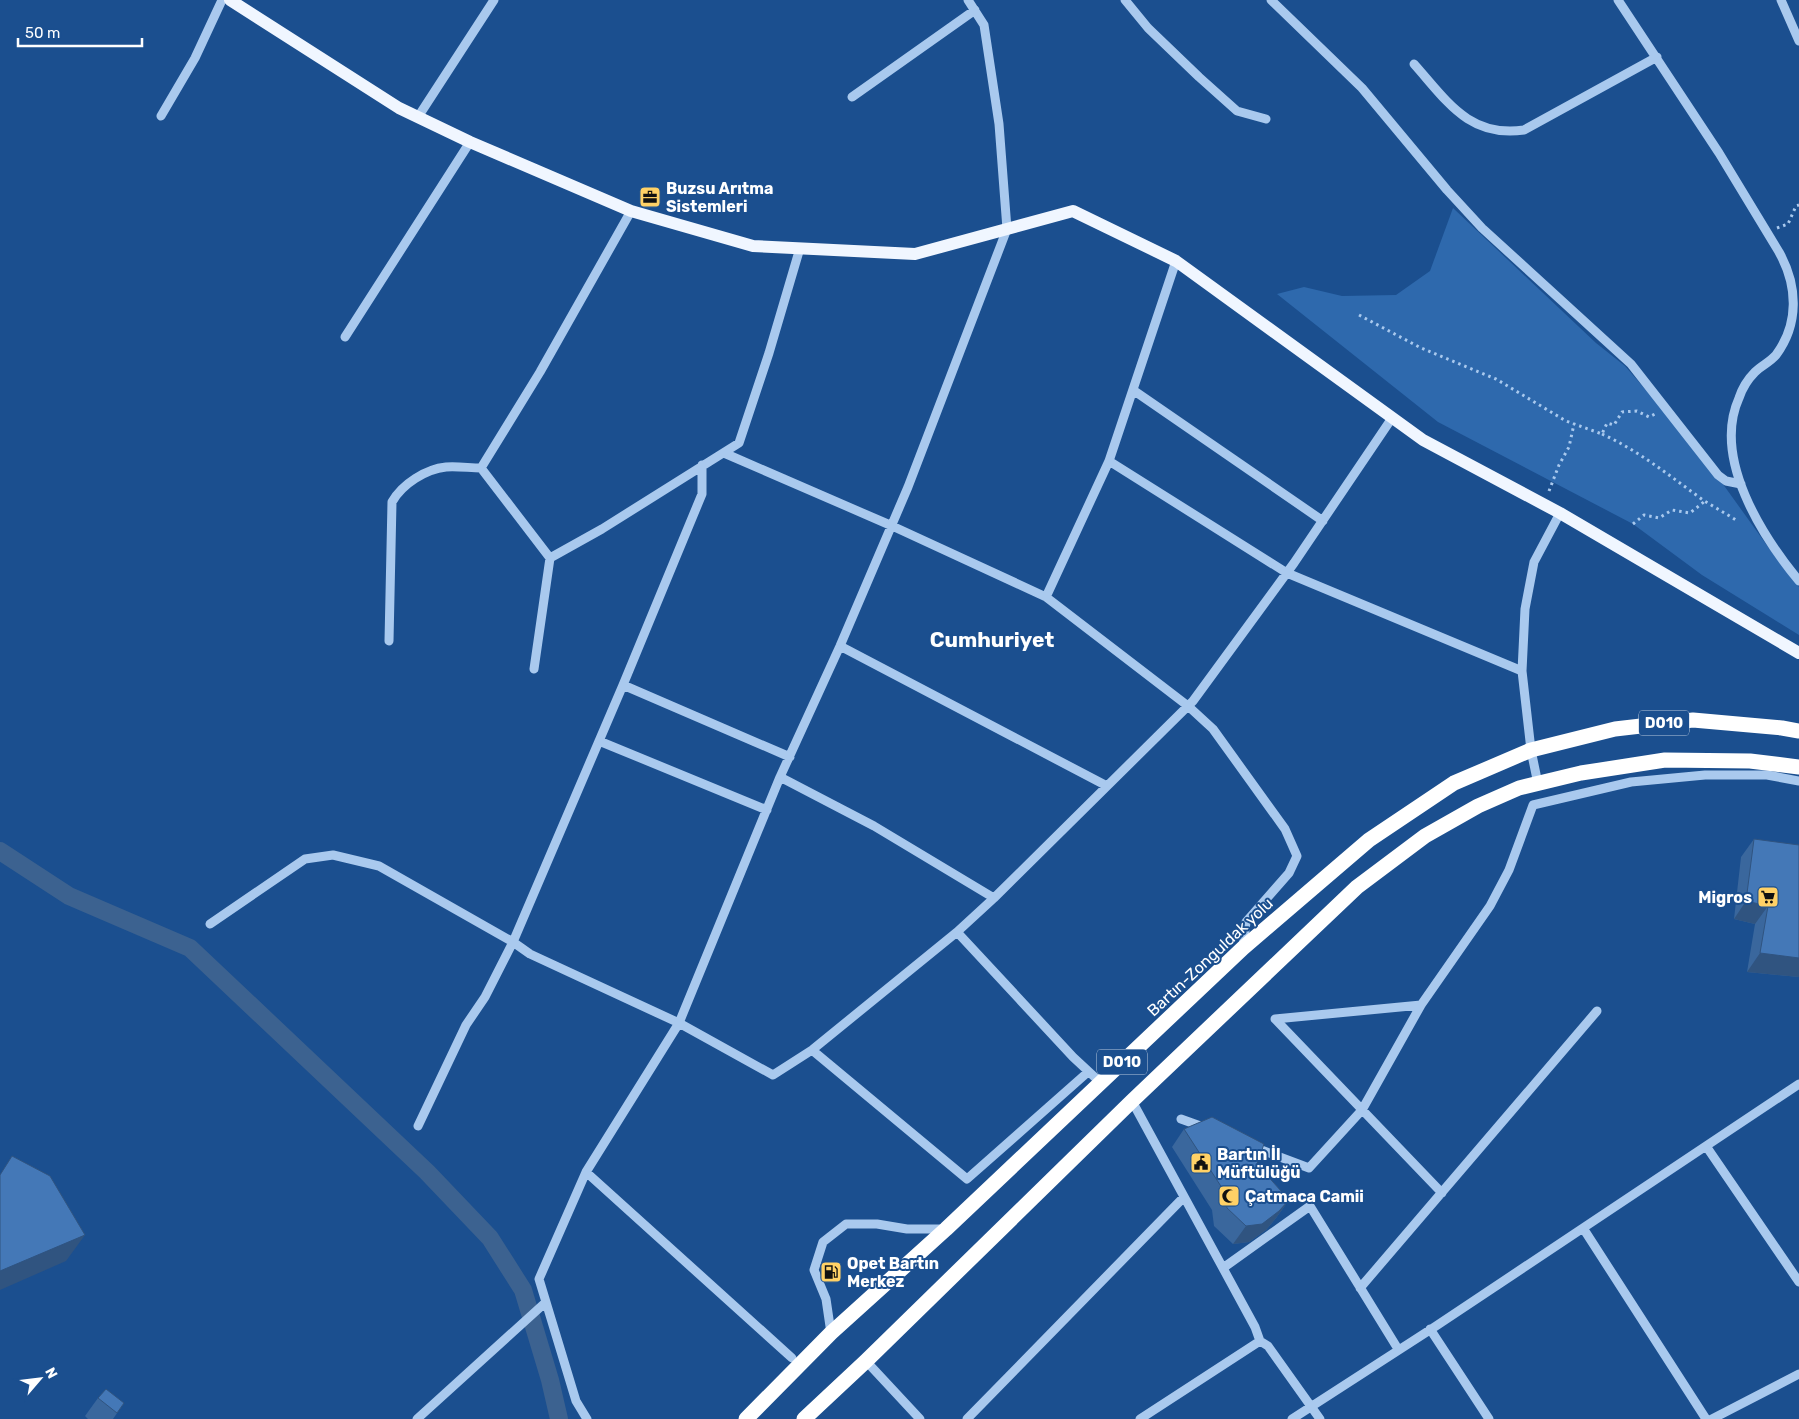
<svg xmlns="http://www.w3.org/2000/svg" width="1799" height="1419" font-family="Rubik,sans-serif">
<style>
.green{fill:#2e69ad}
.lines{fill:none;stroke-linecap:round;stroke-linejoin:round}
.canal{stroke:#3c6290;stroke-width:18}
.path{stroke:#a9c9ee;stroke-width:3;stroke-dasharray:2.5 4;stroke-linecap:butt}
.minor{stroke:#a9c9ee;stroke-width:9}
.major{stroke:#f0f6ff;stroke-width:12}
.highway{stroke:#fff;stroke-width:15}
.wall{fill:#3a679d}
.shaded-wall{fill:#305480}
.building{fill:#4478b7;stroke:#305480}
.labels{text-anchor:middle;dominant-baseline:central;stroke-width:4;stroke-linejoin:round;paint-order:stroke}
.shield{fill:#1b4f8f;stroke:#bbcadd;stroke-width:1}
.shield-label{font-size:15px;font-weight:bold;fill:#fff}
.poi-label{font-size:16px;font-weight:bold;fill:#fff;stroke:#1b4f8f;text-anchor:start}
.street-label{font-size:16px;fill:#fff;stroke:#1b4f8f}
.district-label{font-size:21px;font-weight:bold;fill:#fff;stroke:#1b4f8f}
</style>
<rect width="100%" height="100%" fill="#1b4f8f"/>
<path class="green" d="M1453 208 1596 343 1625 366 1665 412 1720 480 1771 551 1799 587V635L1702 575 1633 524 1438 422 1277 294 1304 287 1342 296 1396 295 1430 271Z"/>
<g class="lines">
<path class="canal" d="M0 851 69 896 190 948 427 1172 490 1238 523 1290 550 1380 559 1419"/>
<path class="path" d="M1777 228 1788 224 1796 206 1799 205
M1359 315 1421 348 1496 379 1566 421 1602 434 1607 423 1614 425 1622 412 1637 411 1649 417 1655 414
M1602 434C1639 451 1670 476 1703 500 1714 507 1725 513 1736 520
M1549 491 1559 465 1569 447 1574 424
M1633 524 1644 515 1659 518 1672 510 1690 513 1705 501"/>
<path class="minor" d="M1125 0 1148 28 1199 77 1237 111 1266 119
M1271 0 1362 88 1447 190 1482 228 1631 364 1718 475 1726 481 1741 484
M1618 0 1719 153 1779 252C1798 286 1799 324 1776 355 1770 362 1761 366 1755 372 1748 379 1742 389 1739 398 1712 458 1762 536 1799 581
M1781 0 1799 41
M1414 64C1447 101 1469 138 1524 130L1657 57
M852 97 975 10
M161 116 195 58 222 0
M418 117 494 0
M631 211 540 372 481 468 550 558 602 529 739 443 769 353 800 248
M1176 261 1109 461 1287 573 1522 671
M345 337 470 142
M1133 390 1323 521
M724 453 890 525 1046 597
M1109 461 1046 597 1188 706 1213 729 1285 829 1297 856 1289 873 1246 922 1243 948
M389 641 392 502C402 484 426 469 446 467 457 466 470 468 481 468
M840 646 1107 786
M534 669 550 558
M623 685 790 757
M599 741 767 810
M780 777 874 826 994 898 957 932 1073 1057 1101 1083
M1538 784 1531 750 1522 671 1525 609 1534 562 1560 513
M994 898 1193 701 1294 563 1392 418
M210 924 305 859 333 855 379 866 513 942 530 954 679 1023 773 1075 812 1050 957 932
M1275 1019 1442 1193
M1275 1019 1421 1005
M812 1050 967 1179 1088 1072
M1132 1101 1255 1327 1260 1341 1268 1346 1320 1419
M1181 1119 1206 1128
M418 1126 466 1025 485 997 513 942 623 685 702 494V465
M1251 1146 1309 1168 1362 1110 1421 1005 1490 906 1509 870 1533 805 1631 782 1705 775H1767L1799 781
M1706 1146 1799 1282
M586 1172 792 1358
M1583 1228 1706 1419
M1223 1268 1310 1206 1398 1349
M1360 1288 1597 1011
M1430 1329 1489 1419
M831 1333 826 1299 814 1270 823 1242 846 1224H877L907 1229H946
M866 1361 920 1419
M417 1419 546 1302
M587 1419 576 1401 539 1279 586 1172 679 1023 780 777 840 646 908 487 1007 229 999 124 984 25 968 0
M967 1419 1184 1197
M1140 1419 1260 1341
M1292 1419 1436 1326 1799 1084
M1712 1419 1799 1374"/>
<path class="major" d="M230 0 399 108 470 142 631 211 753 246 915 254 1073 211 1176 261 1423 440 1560 513 1799 653"/>
<path class="highway" d="M746 1419 831 1333 946 1229 1243 948 1369 840 1454 783 1531 750 1615 729 1693 720 1782 728 1799 731
M804 1419 866 1361 1132 1101 1357 887 1425 836 1478 806 1519 788 1581 773 1665 760 1750 761 1799 767"/>
</g>
<path class="wall" d="M1754 839 1799 977 1747 972 1755 924 1734 919 1741 857Z
M1184 1129 1257 1164 1289 1200 1276 1218 1266 1230 1249 1242 1233 1244 1214 1226 1212 1210 1172 1147Z
M98 1398 124 1403 113 1419H88L85 1416Z"/>
<path class="shaded-wall" d="M1746 901 1768 906 1755 924 1734 919Z
M1760 953 1799 958V977L1747 972Z
M1289 1200 1276 1218 1266 1230 1249 1242 1233 1244 1246 1226Z
M85 1235 66 1261 0 1290V1271Z"/>
<path class="building" d="M1754 839 1799 845V958L1760 953 1768 906 1746 901Z
M1212 1117 1264 1144 1257 1164 1289 1200 1279 1211 1262 1224 1246 1226 1227 1208 1224 1191 1184 1129Z
M12 1156 50 1176 85 1235 0 1271V1175Z
M106 1389 124 1403 117 1413 98 1398Z"/>
<defs>
<g id="office-square" transform="scale(1.125)"><rect x="-9" y="-9" width="18" height="18" rx="4" fill="#ffd166" stroke="#1b4f8f"/><path d="M-6-3h4V-5.5h4V-3h4V5H-6ZM-1-4.5V-3h2v-1.5ZM-6 0V1H6V0Z" fill="#111"/></g>
<g id="supermarket-square" transform="scale(1.125)"><rect x="-9" y="-9" width="18" height="18" rx="4" fill="#ffd166" stroke="#1b4f8f"/><path d="M-6-5.5h2.5l.6 2H6L4.5 2H-2.5L-4.4-4H-6ZM-1.5 3.2a1.3 1.3 0 1 0 .1 0ZM3 3.2a1.3 1.3 0 1 0 .1 0Z" fill="#111"/></g>
<g id="civic-square" transform="scale(1.125)"><rect x="-9" y="-9" width="18" height="18" rx="4" fill="#ffd166" stroke="#1b4f8f"/><path d="M-.6-6.5H3V-4.5H.6V-3L4-1V1h2V6H-6V1h2V-1L-.6-3ZM-1.2 2.5V6h2.4V2.5Z" fill="#111"/></g>
<g id="mosque-square" transform="scale(1.125)"><rect x="-9" y="-9" width="18" height="18" rx="4" fill="#ffd166" stroke="#1b4f8f"/><path d="M3.5-4.9A6 6 0 1 0 3.5 4.9A5 5 0 1 1 3.5-4.9Z" fill="#111"/></g>
<g id="fuel-square" transform="scale(1.125)"><rect x="-9" y="-9" width="18" height="18" rx="4" fill="#ffd166" stroke="#1b4f8f"/><path d="M-5.5-6h7V0h2V4h1.3V-2.5L3-4.5l.8-.8L6-3V5H2.5V1h-1V6h-7ZM-4.2-4.7v3.2H.2V-4.7Z" fill="#111"/></g>
</defs>
<g fill-rule="evenodd">
<use href="#office-square" x="650" y="197"/>
<use href="#supermarket-square" x="1768" y="897"/>
<use href="#civic-square" x="1201" y="1163"/>
<use href="#mosque-square" x="1229" y="1196"/>
<use href="#fuel-square" x="831" y="1272"/>
</g>
<g class="labels">
<g class="shield">
<rect x="1639" y="710.5" width="50" height="25" rx="4"/>
<rect x="1097" y="1049.5" width="50" height="25" rx="4"/>
</g>
<g class="shield-label">
<text x="1664" y="723">D010</text>
<text x="1122" y="1062">D010</text>
</g>
<g class="poi-label">
<text x="666" y="188">Buzsu Arıtma<tspan x="666" dy="18">Sistemleri</tspan></text>
<text x="1752" y="897" text-anchor="end">Migros</text>
<text x="1217" y="1154">Bartın İl<tspan x="1217" dy="18">Müftülüğü</tspan></text>
<text x="1245" y="1196">Çatmaca Camii</text>
<text x="847" y="1263">Opet Bartın<tspan x="847" dy="18">Merkez</tspan></text>
</g>
<g class="street-label">
<text transform="translate(1210 957) rotate(-43)">Bartın-Zonguldak yolu</text>
</g>
<g class="district-label">
<text x="992" y="639">Cumhuriyet</text>
</g>
</g>
<g transform="translate(40 1379) rotate(62)" stroke="#1b4f8f" stroke-width="4" paint-order="stroke">
<path d="M0-4L9 19L0 12L-9 19Z" fill="#ffffff"/>
<text y="-8" font-size="14" font-weight="bold" text-anchor="middle" fill="#ffffff">N</text>
</g>
<path d="M18 38v8h124v-8" fill="none" stroke="#ffffff" stroke-width="2.5"/>
<text x="25" y="38" font-size="15" fill="#ffffff" stroke="#1b4f8f" stroke-width="4" paint-order="stroke">50 m</text>
</svg>
